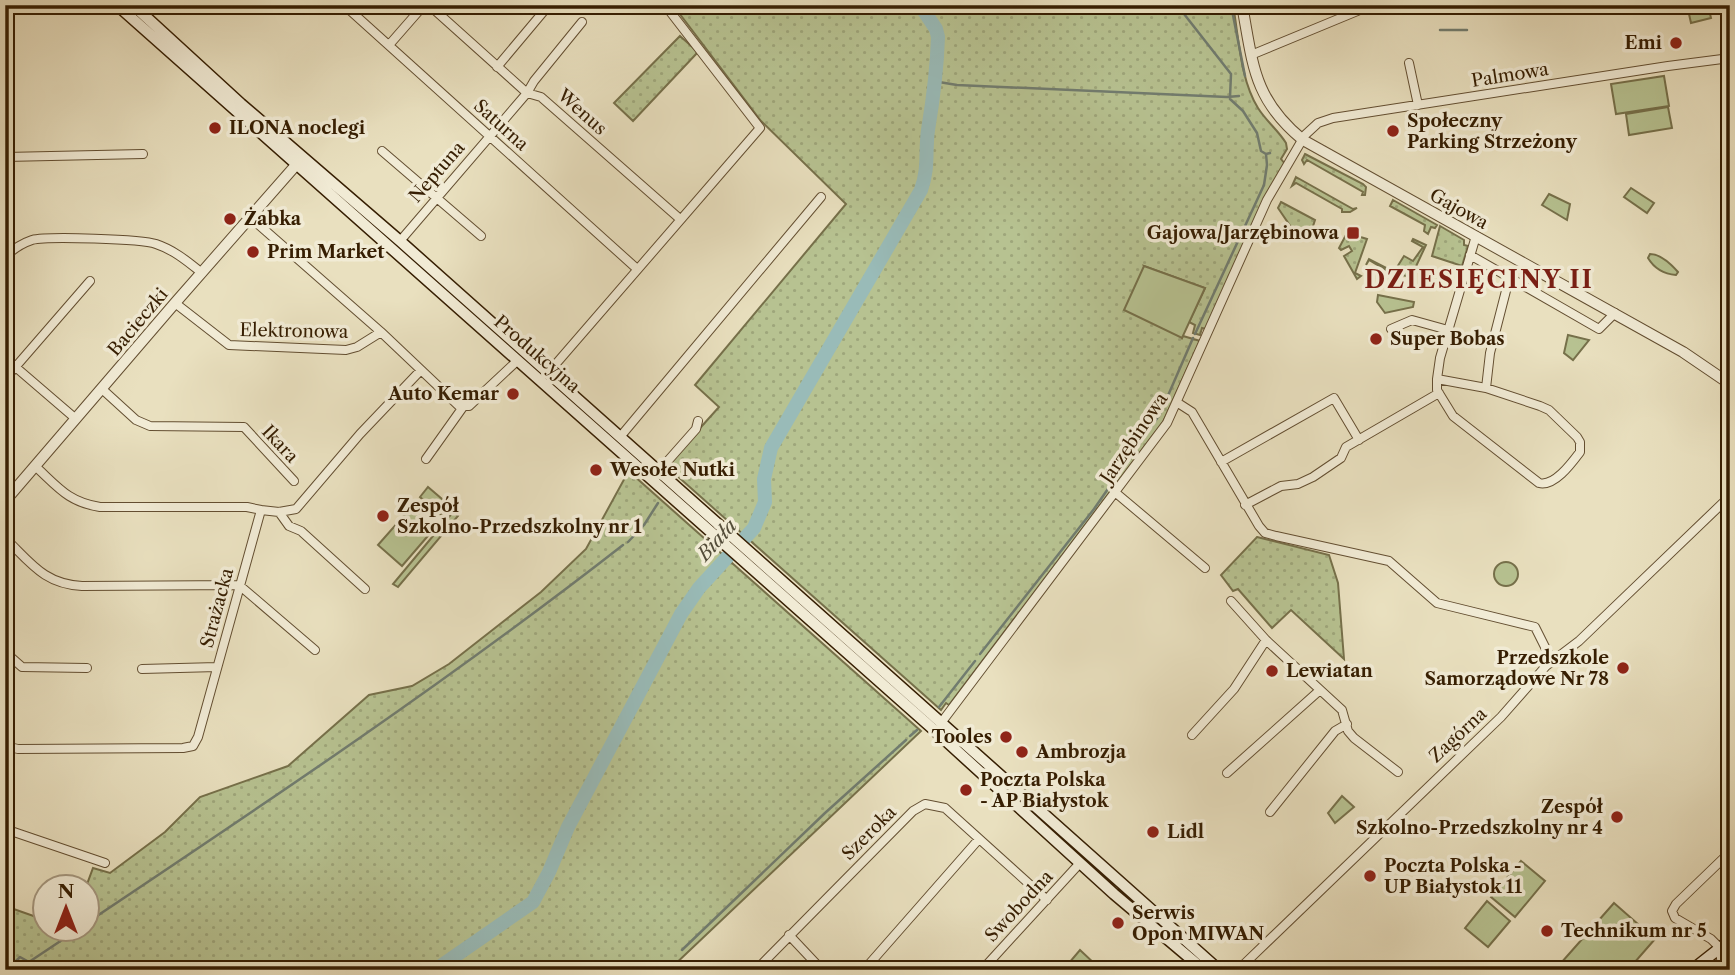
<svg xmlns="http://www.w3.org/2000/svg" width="1735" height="975" font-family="'Libre Caslon Text',serif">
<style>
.grass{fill:url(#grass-dots);stroke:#76704a;stroke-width:2}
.park{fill:#b7c291;stroke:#76704a;stroke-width:2}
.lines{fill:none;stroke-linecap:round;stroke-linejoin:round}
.stream{stroke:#717c6f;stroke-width:2.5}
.river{stroke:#99bbb8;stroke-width:14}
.minor-casing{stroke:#634e31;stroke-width:10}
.tertiary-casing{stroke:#634e31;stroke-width:12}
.secondary-casing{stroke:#361e02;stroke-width:13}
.minor{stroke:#f1ebd5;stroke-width:8}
.tertiary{stroke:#f1ebd5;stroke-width:10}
.secondary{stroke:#f1ebd5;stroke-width:10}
.poi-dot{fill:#8f2418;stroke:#f1ebd5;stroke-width:2.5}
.labels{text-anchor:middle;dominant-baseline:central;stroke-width:7;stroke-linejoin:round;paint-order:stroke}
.poi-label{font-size:18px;font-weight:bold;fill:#361e02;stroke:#f1ebd5;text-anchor:start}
.street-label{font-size:18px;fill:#361e02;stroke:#f1ebd5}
.water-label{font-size:19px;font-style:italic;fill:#544d39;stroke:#f1ebd5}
.district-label{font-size:24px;font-weight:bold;letter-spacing:2px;fill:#7a1f14;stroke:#f1ebd5}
</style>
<defs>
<pattern id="grass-dots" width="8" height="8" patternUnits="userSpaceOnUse" patternTransform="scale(1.75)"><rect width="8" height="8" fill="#b7c291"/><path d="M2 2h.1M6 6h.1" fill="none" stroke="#9ea67b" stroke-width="1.8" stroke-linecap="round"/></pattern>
</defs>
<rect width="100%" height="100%" fill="#e9e0bf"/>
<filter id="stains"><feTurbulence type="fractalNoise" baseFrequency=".00286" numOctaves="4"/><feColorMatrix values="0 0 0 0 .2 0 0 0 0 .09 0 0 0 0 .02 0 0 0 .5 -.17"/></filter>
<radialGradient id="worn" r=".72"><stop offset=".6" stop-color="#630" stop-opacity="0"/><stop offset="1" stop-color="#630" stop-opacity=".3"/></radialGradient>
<path class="grass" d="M673 5H1233C1239 38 1240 79 1258 108 1266 121 1278 130 1286 143L1287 149 1281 159 1285 164 1206 329 1202 328 1200 335 1193 333 1195 325 1189 322 1205 288 1144 266 1182 338 1183 336 1200 341 1163 422 949 705 946 703 941 710 666 466 719 407 695 385 846 204 761 121Z
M680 36 698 52 633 121 614 103Z
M1305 154 1363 184 1366 187 1365 195H1362L1363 192 1307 160 1304 164 1302 160Z
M1296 177 1353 209 1357 208 1350 212H1342V209L1296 183 1292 186Z
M1393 200 1437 225 1435 228 1431 227 1428 234 1424 231 1425 225 1390 206Z
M1281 202 1315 220 1311 232 1291 227 1278 208Z
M1440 226 1464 240V245L1468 246 1462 266 1432 256Z
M1347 233 1367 239 1355 273 1361 276 1357 279 1344 256 1352 251 1349 246 1341 250 1339 248Z
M1413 239 1426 245 1411 277 1389 272 1369 260 1366 265 1369 259 1394 272 1404 256 1413 261 1423 247 1412 241Z
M627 474 633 475 921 731 669 970H5V906L45 920 46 930H88L86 887 93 868 110 873 165 832 200 797 288 766 369 695 412 686 449 664 541 592 586 549Z
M1257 537 1329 555 1338 583 1344 659 1291 610 1272 628 1238 589 1233 591 1221 575Z"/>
<path class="park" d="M1687 5H1708L1711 18 1691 23Z
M1664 76 1669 106 1616 114 1611 84Z
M1668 107 1672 128 1629 135 1626 114Z
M1631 188 1654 203 1647 213 1624 197Z
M1549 194 1570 204 1567 220 1542 205Z
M1650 254C1661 254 1671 264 1678 272L1676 275C1664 274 1654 268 1648 258Z
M1144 266 1205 288 1182 338 1124 310Z
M1378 295 1414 302 1413 307 1385 313 1377 302Z
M1568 335 1589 340 1573 360 1564 353Z
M428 487 449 505 441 515 420 497Z
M415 503 439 523 402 566 378 545Z
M453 512 458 516 398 587 393 584Z
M1494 574a12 12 0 1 1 24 0a12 12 0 1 1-24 0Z
M1342 796 1354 807 1335 823 1328 813Z
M1521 861 1545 881 1515 917 1491 897Z
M1487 901 1510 921 1488 947 1465 928Z
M1614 903 1655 939 1628 970H1568L1561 963Z
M1080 950 1096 965 1092 970H1063Z"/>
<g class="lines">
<path class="stream" d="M1177 5 1231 74 1230 97
M1231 5 1245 76
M1440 30H1467
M933 81 957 85 1227 97 1239 96
M1230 99 1243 111 1257 133 1261 151 1266 154 1270 153
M1195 334 1264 185 1267 165 1266 154
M628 542 644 525 658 503
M980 654 1094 509 1160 414 1193 338
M939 707 975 661
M910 736 917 730
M88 922C269 801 450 680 623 545
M682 950 825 813 906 740
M7 970 20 957 29 962 77 930"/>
<path class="river" d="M435 970 533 902 549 872 568 827 681 614 699 588 754 528 765 502 764 479 771 448 921 190C929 168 925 152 928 130 933 100 937 68 938 37L936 29 920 5"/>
<g class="minor-casing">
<path id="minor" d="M344 5 636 268
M429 5 527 93 541 97 680 219
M389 45 424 5
M1251 55 1372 5
M1409 63 1418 105
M497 67 549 5
M382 151 481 236
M5 157 143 154
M251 218 381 332 459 406H469L518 360
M400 241 527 93 534 81 582 22
M1470 255 1599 329 1615 313
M5 257C12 250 23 243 32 240 47 236 142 239 156 244 174 250 187 261 202 273
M175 303 229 345 346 350 357 347 381 332
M1391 329 1412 320 1448 330
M5 358 76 419
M548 373 760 128 665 5
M5 379 90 281
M1437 379 1486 388 1540 406 1549 410 1577 437 1580 442V452C1571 464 1554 487 1539 483L1453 416 1437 390V379L1440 358 1476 236
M1486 388 1490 353 1509 279
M102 389 136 420 150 426 244 427 294 481
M1178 403 1192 412 1259 526 1265 533 1276 536 1389 561 1437 603 1535 627 1552 661
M620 437 821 197
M426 459 463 407
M1221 462 1334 398 1359 440
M35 466C58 487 68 502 100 507H247L261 510
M658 472 696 429 698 421
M1116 493 1205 568
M1245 505 1281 486 1298 484 1313 477 1341 458 1346 447 1439 393
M279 512 289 526 301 531 365 589
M5 538C31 563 44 584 82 586L239 585 315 650
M1231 601 1266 640 1342 710 1348 731 1354 738 1398 772
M5 652 22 667 87 668
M142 669 217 667
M941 723 1167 423 1267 200 1305 135 1318 123 1333 118 1668 66 1730 58
M1192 735 1234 689 1266 640
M5 746 18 749 183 748 193 746 198 737 261 510 279 512 296 509 360 434 421 370
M1227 773 1320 690
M1270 812 1335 731 1347 724
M5 829 105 863
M789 935 822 970
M1722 964 1719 947 1711 939 1675 918 1672 911 1676 904 1730 852
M756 970 913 811 925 804 945 808 1047 900
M864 970 979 839
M982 970 1080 863
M1238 970 1501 717 1546 666 1579 641 1730 496"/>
</g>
<g class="tertiary-casing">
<path id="tertiary" d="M1242 5C1253 64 1253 99 1303 140L1683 352 1730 384
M5 501 175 303 296 165"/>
</g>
<g class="secondary-casing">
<path id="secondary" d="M117 5 933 729 1114 894 1204 970
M133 5 241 104 400 241 1219 970
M1692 970 1730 940
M1715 970 1730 958"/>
</g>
<use href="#minor" class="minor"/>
<use href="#tertiary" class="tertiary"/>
<use href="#secondary" class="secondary"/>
</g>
<g class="poi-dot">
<circle cx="1676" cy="43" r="7"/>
<circle cx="215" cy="128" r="7"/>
<circle cx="1393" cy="131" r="7"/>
<circle cx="230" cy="219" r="7"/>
<rect x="1346" y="226" width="14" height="14" rx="3.5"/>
<circle cx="253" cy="252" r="7"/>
<circle cx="1376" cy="339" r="7"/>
<circle cx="513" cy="394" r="7"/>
<circle cx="596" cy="470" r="7"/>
<circle cx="383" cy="516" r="7"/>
<circle cx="1623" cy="668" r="7"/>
<circle cx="1272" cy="671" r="7"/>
<circle cx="1006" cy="737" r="7"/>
<circle cx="1022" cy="752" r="7"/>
<circle cx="966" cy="790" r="7"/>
<circle cx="1617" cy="817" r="7"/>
<circle cx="1153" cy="832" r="7"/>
<circle cx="1370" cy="876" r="7"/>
<circle cx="1118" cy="923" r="7"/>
<circle cx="1547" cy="931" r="7"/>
</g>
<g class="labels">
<g class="poi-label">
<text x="1662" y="43" text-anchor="end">Emi</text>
<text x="1407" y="121">Społeczny<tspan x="1407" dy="21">Parking Strzeżony</tspan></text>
<text x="229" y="128">ILONA noclegi</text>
<text x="244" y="219">Żabka</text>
<text x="1339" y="233" text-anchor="end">Gajowa/Jarzębinowa</text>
<text x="267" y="252">Prim Market</text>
<text x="1390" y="339">Super Bobas</text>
<text x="499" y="394" text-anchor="end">Auto Kemar</text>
<text x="610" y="470">Wesołe Nutki</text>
<text x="397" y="506">Zespół<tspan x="397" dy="21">Szkolno-Przedszkolny nr 1</tspan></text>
<text x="1609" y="658" text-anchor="end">Przedszkole<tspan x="1609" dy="21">Samorządowe Nr 78</tspan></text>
<text x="1286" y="671">Lewiatan</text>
<text x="992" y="737" text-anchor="end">Tooles</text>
<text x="1036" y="752">Ambrozja</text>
<text x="980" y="780">Poczta Polska<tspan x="980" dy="21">- AP Białystok</tspan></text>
<text x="1603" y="807" text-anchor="end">Zespół<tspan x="1603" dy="21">Szkolno-Przedszkolny nr 4</tspan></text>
<text x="1167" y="832">Lidl</text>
<text x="1384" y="866">Poczta Polska -<tspan x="1384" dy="21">UP Białystok 11</tspan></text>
<text x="1132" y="913">Serwis<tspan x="1132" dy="21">Opon MIWAN</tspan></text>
<text x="1561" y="931">Technikum nr 5</text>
</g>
<g class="street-label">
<text transform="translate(1510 75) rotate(-9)">Palmowa</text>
<text transform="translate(582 112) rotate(42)">Wenus</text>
<text transform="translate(501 125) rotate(42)">Saturna</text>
<text transform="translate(437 172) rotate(-49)">Neptuna</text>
<text transform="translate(1459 209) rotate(29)">Gajowa</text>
<text transform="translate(138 322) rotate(-50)">Bacieczki</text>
<text transform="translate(294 331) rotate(1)">Elektronowa</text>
<text transform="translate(537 354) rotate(41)">Produkcyjna</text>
<text transform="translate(1134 438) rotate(-56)">Jarzębinowa</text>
<text transform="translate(280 444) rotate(47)">Ikara</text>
<text transform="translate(217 608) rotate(-75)">Strażacka</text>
<text transform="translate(1458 735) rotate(-43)">Zagórna</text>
<text transform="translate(869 833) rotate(-45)">Szeroka</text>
<text transform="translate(1019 906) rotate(-47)">Swobodna</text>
</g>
<g class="water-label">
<text transform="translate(717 540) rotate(-48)">Biała</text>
</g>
<g class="district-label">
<text x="1479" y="279">DZIESIĘCINY II</text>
</g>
</g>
<rect width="1735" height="975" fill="none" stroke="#e9e0bf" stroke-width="28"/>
<rect x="7" y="7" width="1721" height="961" fill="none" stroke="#361e02" stroke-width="3.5"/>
<rect x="14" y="14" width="1707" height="947" fill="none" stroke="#361e02" stroke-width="2"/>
<g transform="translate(66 908)"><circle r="33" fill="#f1ebd5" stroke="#a69981" stroke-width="2"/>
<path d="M0-5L12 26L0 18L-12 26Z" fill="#8f2418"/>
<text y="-10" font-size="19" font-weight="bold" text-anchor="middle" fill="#361e02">N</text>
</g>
<rect width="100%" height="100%" filter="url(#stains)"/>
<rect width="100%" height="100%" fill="url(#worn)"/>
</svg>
